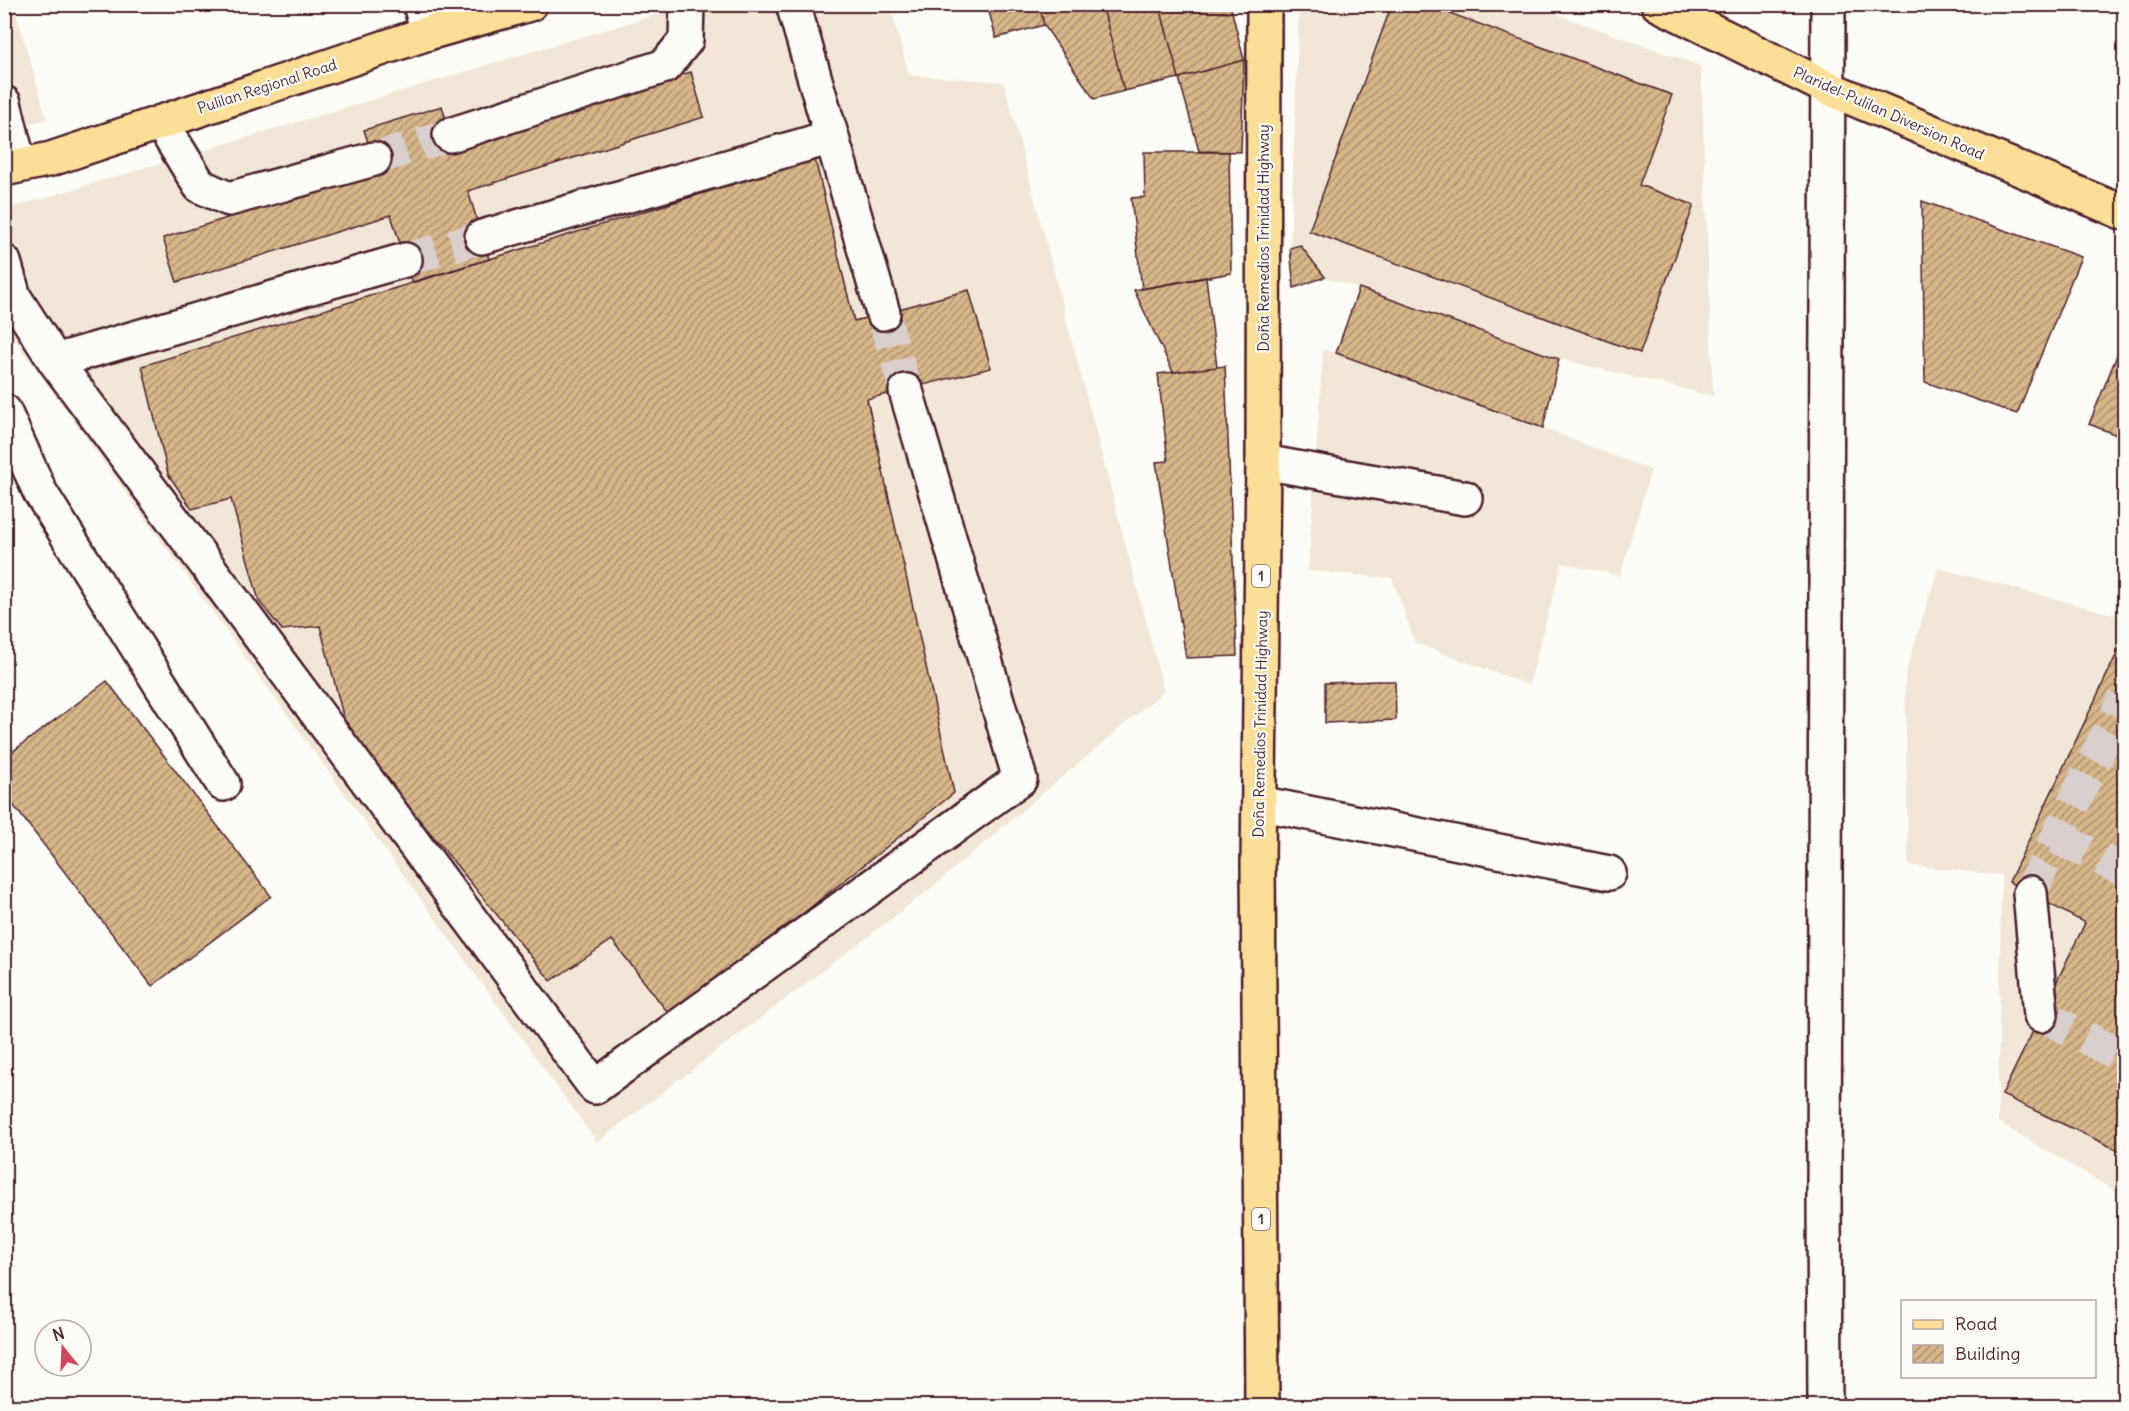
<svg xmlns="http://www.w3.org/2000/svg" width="2129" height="1411" font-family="Delius,sans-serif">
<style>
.built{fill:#f2e7d6}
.building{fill:url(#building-hatch);stroke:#4a1f2b;stroke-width:1.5}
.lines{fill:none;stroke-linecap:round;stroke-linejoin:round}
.minor-tunnel{stroke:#d9d0ce;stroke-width:33;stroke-dasharray:33 16;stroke-linecap:butt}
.minor-casing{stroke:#4a1f2b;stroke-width:38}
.major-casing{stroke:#4a1f2b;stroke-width:38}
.highway-casing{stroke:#4a1f2b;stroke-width:38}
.minor{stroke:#fdfcf7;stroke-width:33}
.major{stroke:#fcde96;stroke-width:33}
.highway{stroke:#fcde96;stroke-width:33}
.labels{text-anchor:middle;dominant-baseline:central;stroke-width:4.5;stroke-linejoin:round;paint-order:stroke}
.shield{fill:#fdfcf7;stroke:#806168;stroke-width:1.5}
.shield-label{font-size:14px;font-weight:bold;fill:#4a1f2b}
.street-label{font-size:15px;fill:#4a1f2b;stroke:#fdfcf7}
</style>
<defs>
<pattern id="building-hatch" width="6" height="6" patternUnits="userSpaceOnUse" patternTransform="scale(1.5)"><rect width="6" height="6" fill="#d7b68a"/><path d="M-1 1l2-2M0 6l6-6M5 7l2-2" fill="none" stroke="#b09371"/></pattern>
</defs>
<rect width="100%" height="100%" fill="#fdfcf7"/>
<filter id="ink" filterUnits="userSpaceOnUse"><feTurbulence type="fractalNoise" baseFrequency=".0167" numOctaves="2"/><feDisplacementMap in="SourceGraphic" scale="12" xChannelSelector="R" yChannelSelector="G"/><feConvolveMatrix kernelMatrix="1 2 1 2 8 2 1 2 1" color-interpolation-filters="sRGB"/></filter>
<g filter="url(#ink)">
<path class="built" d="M5 5H14L47 119 5 131Z
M688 5H890L909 75 1004 82 1164 691 919 898 597 1142 5 326 4 210Z
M1299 5H1531L1701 66 1713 396 1559 359 1325 277 1301 245 1290 248Z
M1323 350 1336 353 1543 428 1651 470 1620 576 1562 563 1529 685 1415 643 1392 578 1308 571Z
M1938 568 2124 617V1196L1998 1122 2001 875 1908 865 1905 674Z"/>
<path class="building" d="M323 4H344L325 11Z
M987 4H1039L1044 25 996 38Z
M1039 4H1102L1124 91 1094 99 1044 25Z
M1102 4H1159L1179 78 1124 91Z
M1159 4H1230L1244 60 1179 78Z
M1392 4H1425L1672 95 1639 185 1694 205 1640 353 1309 231Z
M1244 60 1241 152 1199 151 1179 78Z
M691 72 704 117 468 191 489 259 412 282 391 215 177 282 163 238 377 171 364 130 442 106 454 147Z
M1144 152H1229L1231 273 1142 289 1131 198 1145 197Z
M815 159 854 321 969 290 991 368 867 399 954 793 672 1018 612 940 551 981 347 731 320 626 282 630 259 601 231 499 192 509 168 474 142 366Z
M1922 201 2081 257 2017 414 1925 382Z
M1300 245 1325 277 1294 288 1290 248Z
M1206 277 1217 367 1173 372 1134 290Z
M1359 288 1559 359 1543 428 1336 353Z
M2124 338V438L2089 424Z
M1225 366 1237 656 1186 658 1156 462 1168 461 1158 374Z
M2121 645 2124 646V1153L2002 1095 2085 923 2009 882Z
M107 681 271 896 152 986 4 793V758Z
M1378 681H1395L1396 720 1325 723V683Z"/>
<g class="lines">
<path class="minor-tunnel" d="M374 159 450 135
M405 260 482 237
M883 313 906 391
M2057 838 2124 870
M2030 893 2124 699
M2041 1015 2124 1057"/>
<g class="minor-casing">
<path id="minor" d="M420 4 428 33
M793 4 883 313
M4 103 19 165
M161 122 200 186 229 199 374 159
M450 135 665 66 686 40 687 4
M482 237 832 137
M4 262 14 297 55 361 595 1087 1020 779 906 391
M55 361 405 260
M4 411 40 492 223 784
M1263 462 1465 498
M1259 803 1609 873
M2030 893 2041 1015
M1825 1406 1824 1194 1828 4"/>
</g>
<g class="major-casing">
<path id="major" d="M4 169 51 159 428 33 530 4
M1262 1406 1258 863 1263 462 1264 4"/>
</g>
<g class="highway-casing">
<path id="highway" d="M1658 4 1828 88 2124 213"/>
</g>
<use href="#minor" class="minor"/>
<use href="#major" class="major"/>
<use href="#highway" class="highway"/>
</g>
</g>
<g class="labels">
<g class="shield">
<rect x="1252" y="565" width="18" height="22" rx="4.5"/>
<rect x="1252" y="1208" width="18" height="22" rx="4.5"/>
</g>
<g class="shield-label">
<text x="1261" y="576">1</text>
<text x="1261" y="1219">1</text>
</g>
<g class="street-label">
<text transform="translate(267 86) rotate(-18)">Pulilan Regional Road</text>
<text transform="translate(1889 113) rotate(24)">Plaridel-Pulilan Diversion Road</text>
<text transform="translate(1263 238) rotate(-90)">Doña Remedios Trinidad Highway</text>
<text transform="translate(1260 724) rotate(-89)">Doña Remedios Trinidad Highway</text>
</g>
</g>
<rect width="2129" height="1411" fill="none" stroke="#fdfcf7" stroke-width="24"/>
<rect x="12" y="12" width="2105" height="1387" fill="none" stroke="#4a1f2b" stroke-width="2" filter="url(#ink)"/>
<rect x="1901" y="1300" width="195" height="78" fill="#fdfcf7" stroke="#b5a4a5" stroke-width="1.5"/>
<rect x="1913" y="1320" width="30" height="9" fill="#fcde96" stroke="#b5a4a5" stroke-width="1.5"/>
<text x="1955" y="1330" font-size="18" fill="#4a1f2b">Road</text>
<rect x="1913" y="1345" width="30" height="18" fill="url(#building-hatch)" stroke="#b5a4a5" stroke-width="1.5"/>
<text x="1955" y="1360" font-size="18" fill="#4a1f2b">Building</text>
<g transform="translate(63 1348) rotate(342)"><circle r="28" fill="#fdfcf7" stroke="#b5a4a5" stroke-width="1.5"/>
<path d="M0-4.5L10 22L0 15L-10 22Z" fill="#d1495b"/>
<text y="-9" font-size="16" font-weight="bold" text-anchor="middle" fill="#4a1f2b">N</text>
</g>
</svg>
